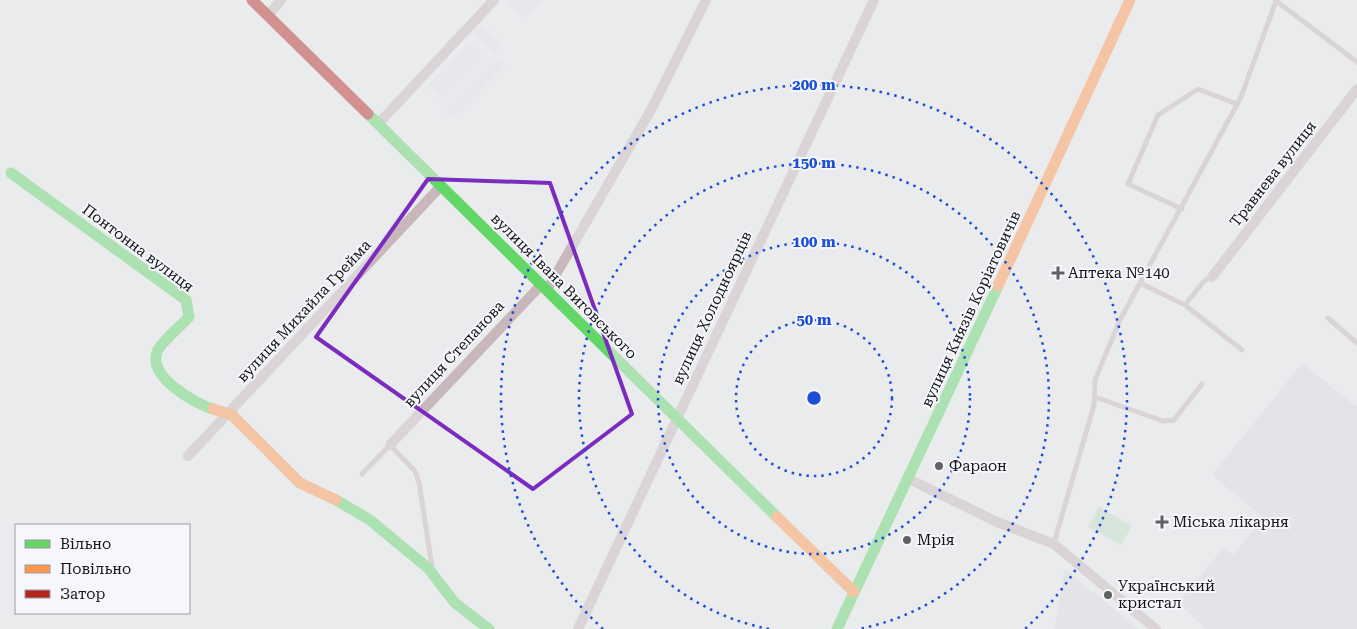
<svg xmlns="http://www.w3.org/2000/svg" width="1357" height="629" font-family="'Roboto Serif',serif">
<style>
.industrial{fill:#e9e2ee}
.built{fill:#dadce3}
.green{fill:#c2dcc0}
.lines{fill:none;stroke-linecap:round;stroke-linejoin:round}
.lane{stroke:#c9b8bb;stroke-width:5}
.street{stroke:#c9b8bb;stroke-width:10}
.fast{stroke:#63d668;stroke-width:11}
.slow{stroke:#ff974d;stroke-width:11}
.jam{stroke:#b3261e;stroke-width:11}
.marked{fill:none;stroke:#7b2cbf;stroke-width:4;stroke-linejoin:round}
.ring{fill:none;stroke:#1d4ed8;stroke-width:2.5;stroke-dasharray:2.5 5}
.poi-dot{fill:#606162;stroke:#f6f7fc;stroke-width:2}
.labels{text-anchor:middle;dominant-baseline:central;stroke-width:4;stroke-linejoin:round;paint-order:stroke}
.street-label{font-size:15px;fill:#151617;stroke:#f6f7fc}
.poi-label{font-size:15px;fill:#151617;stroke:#f6f7fc;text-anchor:start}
.centre{fill:#1d4ed8;stroke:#f6f7fc;stroke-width:2.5}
.ring-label{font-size:15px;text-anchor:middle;font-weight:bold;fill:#1d4ed8;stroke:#f6f7fc;stroke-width:4;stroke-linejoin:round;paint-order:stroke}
</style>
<rect width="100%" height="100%" fill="#eaebed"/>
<path class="industrial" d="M509 0H543L524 19 507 2Z
M479 23 503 45 495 54 471 33Z
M469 42 484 55 442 99 428 86Z
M497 58 505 65 452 119 444 111Z"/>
<path class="built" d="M1302 363 1357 407V629H1207L1178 603 1223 548 1233 555 1263 518 1212 475Z
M1065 569 1138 629H1054Z"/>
<path class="green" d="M1099 507 1132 526 1121 545 1088 527Z"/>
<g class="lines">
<path class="lane" d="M1275 0 1357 62
M1182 209 1128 184 1158 115 1198 89 1237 104
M1140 283 1241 97 1276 1
M1185 305 1242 350
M1328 318 1357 343
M1095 397 1163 421 1174 420 1202 384
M362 474 390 445 415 471 419 482 432 567
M1054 543 1094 405 1095 380 1120 320 1140 283 1185 305 1204 281 1212 277"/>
<path class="street" d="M268 16 281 0
M378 124 494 0
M1212 277 1357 89
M547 290 652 108 706 0
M390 445 541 285
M188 456 441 186
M909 479 997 522 1054 544 1156 629
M578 629 874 0"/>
<path class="fast" d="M368 114 777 517
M11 173 186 300 189 317C182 325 160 343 157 352 148 377 194 403 213 409
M336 500 370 520 428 568 455 603 489 629
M837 629 998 286"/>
<path class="slow" d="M998 286 1130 0
M213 409 232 415 300 483 336 500
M777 517 854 592"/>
<path class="jam" d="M252 0 368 114"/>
</g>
<path d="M0 0H1357V629H0ZM428 179 550 183 632 414 533 489 316 337Z" fill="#eaebed" fill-opacity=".55" fill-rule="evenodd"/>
<path class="marked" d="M428 179 550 183 632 414 533 489 316 337Z"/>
<g class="ring">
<circle cx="814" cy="398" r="78"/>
<circle cx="814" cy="398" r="156"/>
<path d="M769 629A235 235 0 1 1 859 629"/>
<path d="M603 629A313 313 0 1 1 1025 629"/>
</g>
<g class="poi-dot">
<path d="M1055.5 265.5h5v5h5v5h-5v5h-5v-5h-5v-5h5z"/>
<circle cx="939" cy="466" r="5"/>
<path d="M1159.5 514.5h5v5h5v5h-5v5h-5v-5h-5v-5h5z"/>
<circle cx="907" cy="540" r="5"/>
<circle cx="1108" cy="595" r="5"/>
</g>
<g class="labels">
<g class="street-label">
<text transform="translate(1273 174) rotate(-52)">Травнева вулиця</text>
<text transform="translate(138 248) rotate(37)">Понтонна вулиця</text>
<text transform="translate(564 286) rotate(45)">вулиця Івана Виговського</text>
<text transform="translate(712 308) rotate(-65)">вулиця Холодноярців</text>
<text transform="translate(971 309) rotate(-65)">вулиця Князів Коріатовичів</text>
<text transform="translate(304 311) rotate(-47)">вулиця Михайла Грейма</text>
<text transform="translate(454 354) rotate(-47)">вулиця Степанова</text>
</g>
<g class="poi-label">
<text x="1068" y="273">Аптека №140</text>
<text x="949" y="466">Фараон</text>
<text x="1173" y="522">Міська лікарня</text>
<text x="917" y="540">Мрія</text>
<text x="1118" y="586">Український<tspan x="1118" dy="17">кристал</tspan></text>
</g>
</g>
<circle cx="814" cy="398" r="8" class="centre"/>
<g class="ring-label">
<text x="814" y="90">200 m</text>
<text x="814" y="168">150 m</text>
<text x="814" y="247">100 m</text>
<text x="814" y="325">50 m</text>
</g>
<rect x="15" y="524" width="175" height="90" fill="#f6f7fc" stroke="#9c9da0"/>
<rect x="25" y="540" width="25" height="8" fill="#63d668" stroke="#9c9da0"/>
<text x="60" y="549" font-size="15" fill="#151617">Вільно</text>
<rect x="25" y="565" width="25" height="8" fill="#ff974d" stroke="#9c9da0"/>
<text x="60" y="574" font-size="15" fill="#151617">Повільно</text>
<rect x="25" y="590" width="25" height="8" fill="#b3261e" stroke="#9c9da0"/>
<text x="60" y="599" font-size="15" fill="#151617">Затор</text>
</svg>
